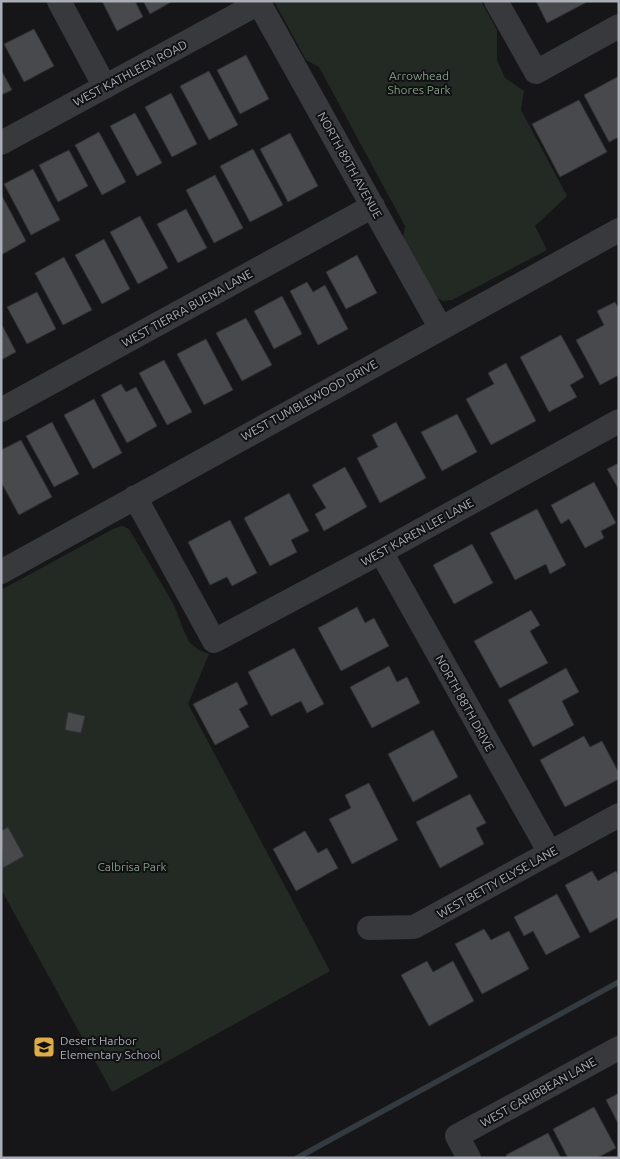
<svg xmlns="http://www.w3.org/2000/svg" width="620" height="1159" font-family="Ubuntu,sans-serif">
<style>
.green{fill:#232a24}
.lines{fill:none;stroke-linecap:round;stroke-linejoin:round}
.stream{stroke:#333b41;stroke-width:5.5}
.building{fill:#48494d;stroke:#313134}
.minor{stroke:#38393c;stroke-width:24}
.labels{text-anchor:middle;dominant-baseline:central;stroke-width:4;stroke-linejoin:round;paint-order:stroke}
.street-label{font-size:12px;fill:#aaaeb6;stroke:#111113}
.park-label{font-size:12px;fill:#839f85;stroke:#111113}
.poi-label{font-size:12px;fill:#aaaeb6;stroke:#111113;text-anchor:start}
</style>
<rect width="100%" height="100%" fill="#161618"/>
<path class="green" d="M274 1H481L497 30V60L505 78 524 91 521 110 567 196 535 226 547 250 452 300 443 301 435 297 403 241 405 226 319 67 306 60Z
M122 526 129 529 174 605 184 631 190 643 199 650 209 654 188 704 330 971 112 1092 1 889V590L113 529Z"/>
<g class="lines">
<path class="stream" d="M297 1158 619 982"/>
</g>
<path class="building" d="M102 1H135L143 17 117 31Z
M143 1H173L150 14Z
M536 1H589L547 23Z
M34 29 54 66 24 82 4 44Z
M246 55 269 99 240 114 217 70Z
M1 70 12 90 1 95Z
M209 71 238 125 209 140 180 86Z
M619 76V137L609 142 584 95Z
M171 93 197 144 172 157 145 107Z
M579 100 607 152 560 177 532 124Z
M135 113 162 163 137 176 110 126Z
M99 132 126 182 102 195 75 145Z
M290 133 318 186 288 202 260 149Z
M253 149 283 205 250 222 220 166Z
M69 150 88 186 58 202 39 165Z
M33 169 60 220 31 235 4 184Z
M215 175 243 228 214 243 186 190Z
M1 194 26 241 1 255Z
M186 209 207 248 178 263 157 224Z
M140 216 168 268 138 284 110 232Z
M104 239 130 289 102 304 75 255Z
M357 255 377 293 346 309 326 272Z
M64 257 92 310 63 325 35 273Z
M307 282 313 292 325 285 348 329 318 345 290 291Z
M37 292 56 329 27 344 7 307Z
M282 296 302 334 274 349 254 311Z
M615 302 619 309V375L600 385 576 340 604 325 597 311Z
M246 318 272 365 242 381 216 333Z
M1 323 16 352 1 360Z
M561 335 584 377 570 385 577 397 549 412 520 357Z
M206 339 233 390 204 405 177 354Z
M164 360 192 412 167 425 139 373Z
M506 363 536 421 491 445 466 399 494 384 488 373Z
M121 384 126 392 136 387 157 426 127 443 101 395Z
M94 399 122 453 93 469 64 415Z
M457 414 477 452 442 471 421 432Z
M52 422 79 474 54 487 26 436Z
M396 422 426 478 380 503 357 458 378 447 372 435Z
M21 440 52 497 19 515 1 482V450Z
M619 463V490L607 469Z
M345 467 367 507 324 531 315 514 326 508 312 485Z
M594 482 616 523 601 531 604 538 585 548 569 519 561 524 551 505Z
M289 493 309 531 291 540 297 552 270 566 244 518Z
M537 509 566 565 550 574 546 564 515 580 490 533Z
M230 520 257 573 232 586 227 577 210 585 188 542Z
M472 544 493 583 454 604 433 565Z
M357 607 365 623 374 618 389 646 341 671 318 628Z
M531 610 540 625 530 631 548 663 500 688 474 641Z
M294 648 324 704 307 713 301 701 271 716 248 672Z
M389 666 397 682 407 677 420 703 372 728 350 687Z
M566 668 579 692 562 701 574 725 533 747 508 700Z
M237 682 248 704 239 709 249 727 215 745 193 704Z
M68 712 85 716 81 733 65 730Z
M433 730 458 777 413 802 388 754Z
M584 736 590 747 602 741 619 773V779L565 807 540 760Z
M369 783 398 840 352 864 329 819 351 808 345 795Z
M470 794 486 823 476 828 484 844 440 868 416 822Z
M8 827 24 856 3 868 1 831Z
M305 831 318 853 327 848 338 868 296 891 273 849Z
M592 871 598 881 616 871 619 876V917L590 933 565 885Z
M557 894 580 937 546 955 533 931 524 936 514 917Z
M484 929 491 940 509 931 529 969 482 994 455 944Z
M427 961 433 972 453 961 474 1001 429 1026 401 975Z
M619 1093V1125L606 1100Z
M594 1107 616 1148 597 1158H568L553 1129Z
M548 1133 561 1158H507L506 1155Z"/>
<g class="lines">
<path class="minor" d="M59 1 105 87
M496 1 536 72 619 26
M1 143 259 3 440 327
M1 410 373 206
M135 497 214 641 381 552 619 421
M381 552 550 853
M1 572 619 230
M369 928 414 927 619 815
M469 1158 457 1136 619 1048"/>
</g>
<defs>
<g id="school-square" transform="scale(1.125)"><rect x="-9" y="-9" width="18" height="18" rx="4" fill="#dcab4a" stroke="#111113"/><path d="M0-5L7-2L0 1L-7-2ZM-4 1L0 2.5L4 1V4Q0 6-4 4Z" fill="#111"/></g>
</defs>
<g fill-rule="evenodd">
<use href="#school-square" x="44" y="1047"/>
</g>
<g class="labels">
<g class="street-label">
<text transform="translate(130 73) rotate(-28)">WEST KATHLEEN ROAD</text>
<text transform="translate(350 165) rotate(61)">NORTH 89TH AVENUE</text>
<text transform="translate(187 308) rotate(-29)">WEST TIERRA BUENA LANE</text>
<text transform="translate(309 400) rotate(-29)">WEST TUMBLEWOOD DRIVE</text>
<text transform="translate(417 532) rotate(-29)">WEST KAREN LEE LANE</text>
<text transform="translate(465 703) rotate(61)">NORTH 88TH DRIVE</text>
<text transform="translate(497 882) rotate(-29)">WEST BETTY ELYSE LANE</text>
<text transform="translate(538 1092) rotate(-29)">WEST CARIBBEAN LANE</text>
</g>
<g class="park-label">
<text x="419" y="75">Arrowhead<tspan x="419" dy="14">Shores Park</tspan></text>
<text x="132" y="866">Calbrisa Park</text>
</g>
<g class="poi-label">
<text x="60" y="1040">Desert Harbor<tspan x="60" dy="14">Elementary School</tspan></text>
</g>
</g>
<rect width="620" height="1159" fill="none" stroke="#aaaeb6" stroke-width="5"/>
</svg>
